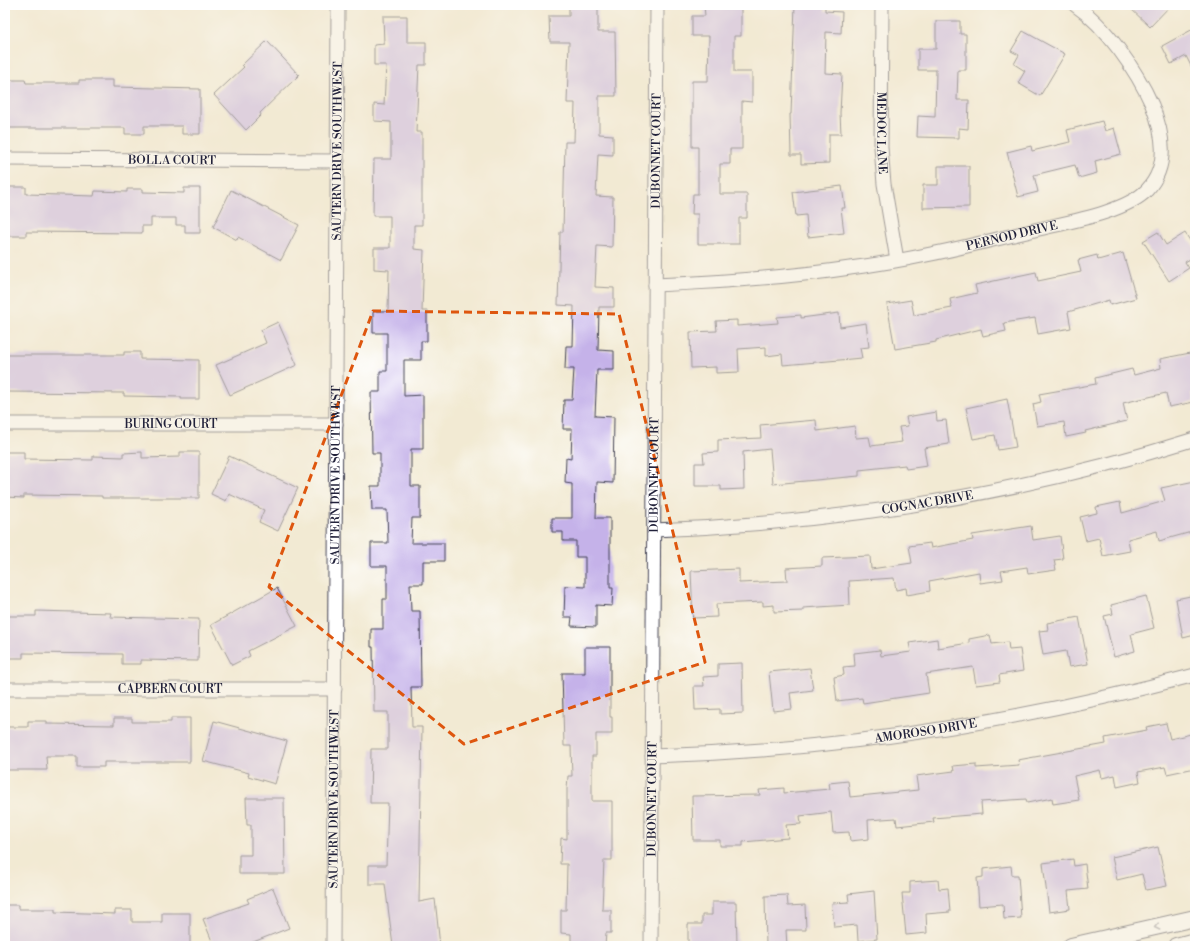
<svg xmlns="http://www.w3.org/2000/svg" width="1200" height="951" font-family="'Libre Bodoni',serif">
<style>
.building{fill:#c5b2e9}
.lines{fill:none;stroke-linecap:round;stroke-linejoin:round}
.minor-casing{stroke:#414052;stroke-width:15}
.tertiary-casing{stroke:#414052;stroke-width:18}
.minor{stroke:#fff;stroke-width:13}
.tertiary{stroke:#fff;stroke-width:16}
.oneway{stroke:#9c9ca7}
.marked{fill:none;stroke:#de560e;stroke-width:3;stroke-dasharray:8 5;stroke-linejoin:round}
.labels{text-anchor:middle;dominant-baseline:central;stroke-width:4;stroke-linejoin:round;paint-order:stroke}
.street-label{font-size:12px;fill:#22223b;stroke:#fff}
</style>
<rect width="100%" height="100%" fill="#fff"/>
<filter id="ink" filterUnits="userSpaceOnUse"><feTurbulence type="fractalNoise" baseFrequency=".025" numOctaves="2"/><feDisplacementMap in="SourceGraphic" scale="8" xChannelSelector="R" yChannelSelector="G"/><feConvolveMatrix kernelMatrix="1 2 1 2 8 2 1 2 1" color-interpolation-filters="sRGB"/></filter>
<filter id="wash" filterUnits="userSpaceOnUse"><feTurbulence type="fractalNoise" baseFrequency=".012" numOctaves="4" result="noise"/><feDisplacementMap in="SourceGraphic" scale="16" xChannelSelector="R" yChannelSelector="G"/><feGaussianBlur stdDeviation="0.9" result="paint"/><feColorMatrix in="noise" values="0 0 0 0 0 0 0 0 0 0 0 0 0 0 0 0 0 1.4 0 .05"/><feComposite in="paint" operator="in"/></filter>
<g filter="url(#wash)">
<rect width="100%" height="100%" fill="#f2ead3"/>
<g id="blocks">
<path class="building" d="M704 5H741V36H734V72H752V102L742 101V149H730V164H720V194H747V218H739V244H698V214H692L693 194H698V147H692V81H708L709 36H692V16H705Z
M795 5H825V11L842 12 841 33 826 32 825 73 842 74 840 113 841 134H829V163L801 164V155H791L790 114H791Z
M1127 5H1171L1150 27Z
M569 6H598V32H615L616 96H599V134L613 135V155L598 154 596 196 613 197 612 247 597 246 595 287 614 288V307H599L598 350 614 351V370H597L595 416 614 417 613 483 597 482 596 518H610V588H613L612 606 596 605V627L571 626 572 617H564L565 586 585 587V557H576V541H563V532H552V518H572V484L565 483 566 458 571 459 572 429H563L564 400H572L574 369H565L566 346H573L574 306 558 305 560 232H563L565 142H574L575 103H567L569 42H550L549 16H569Z
M383 16H407V42H426V65H419L416 132H422V225H414V249L424 250 422 311H427V341H421V360H404V396L423 395V449H411V486H420V518H412L411 543H444V561H423V584H410L411 611H420L421 687H411L412 727H422L419 902 435 899 440 946H393L385 884H369V865H386L388 803H370L371 749H388V712H374L373 647H371V629H383V599H387V566H371V543H388L387 510H372L371 486H380V453H372L371 392H380V371H387V333H373V311H388L389 270 374 269V248H390V216H373L374 159H391V122L374 121V104L384 105 386 65H374V45L384 44Z
M936 21H960V34H966V70H958L957 100H969L968 129 959 128V138L917 137 918 116 935 117 936 70H918V49H936Z
M1195 28V74L1186 56 1171 64 1162 46Z
M1023 31 1065 54 1040 96 1018 83 1025 71 1014 64 1019 55 1011 51Z
M267 41 299 75 260 113 261 115 246 130 214 95 244 67 242 65Z
M5 80H25L26 83H79V80H113V87L200 89V134H182V126H144V134H125V128H5Z
M1102 121 1105 131 1114 128 1121 154 1095 161 1097 173 1079 178 1075 165 1034 175 1038 192 1018 197 1007 152 1031 146 1032 151 1070 142 1067 130Z
M938 166H969V207L923 208V185H938Z
M842 186 845 208H841L844 233 808 237 806 215 796 216 793 192Z
M7 187H26V194L94 196 95 191 127 192V189H143V192L184 193V188H200V233H185V225H176V218H151V226H142V233L26 232V236H7V223H5V190H7Z
M231 190 299 225 281 260 238 237 237 240 213 227Z
M1158 232 1166 245 1185 233 1195 248V256L1185 262 1189 268 1169 281 1143 241Z
M1123 253 1136 298 1110 305 1109 300 1068 312 1071 328 1038 334 1035 318 1004 323 1006 331 983 336 981 329 936 340V342L895 349 887 304 911 300 914 315 952 308 950 299 977 293 975 285 1036 272 1038 281 1081 272 1078 260 1097 255 1098 260Z
M839 313 840 327 866 323 869 347 860 348 862 358 783 365 782 354 766 356V347L738 349 739 372 716 373V367L691 368 690 332 717 331 716 321 737 320V326L778 323 777 317 801 315V318Z
M278 322 297 365 230 395 216 365 266 343 261 330Z
M124 352H140V359L199 360V399H181V397L124 396V393L5 392V355H124Z
M1195 352V393H1192L1194 402 1169 407 1166 393 1123 403 1127 421 1085 431 1086 433 1066 437 1064 422 1037 426 1033 404 1041 402 1039 394 1096 384 1095 378 1132 369 1134 375 1161 368 1160 359Z
M1007 399 1016 447 998 450 995 435 973 439 966 408Z
M936 412 937 421 946 420 949 444 924 448 927 466 906 469 905 465 859 470V476L773 484 770 449 743 452 744 489 721 490V486H695V463H704L703 453 718 452V440L761 438 760 425 816 420 817 431 855 426 856 438 869 437 871 446 902 442 899 427 908 426 906 417Z
M5 452H24V459L93 460V456L123 457V453L142 452V458L180 457V452H199V498H102V496L24 495V498L5 497Z
M229 456 298 488 278 531 259 522 264 510 229 494 226 501 211 494Z
M1195 481V531L1159 541 1157 531 1128 539 1130 551 1103 556 1099 538 1086 541 1080 517 1097 513 1096 507 1120 502 1122 513 1165 501 1161 488Z
M1031 526 1033 540 1060 536 1063 559 1054 560 1056 570 1028 574 1027 567 1001 571 1003 580 980 583 979 572 929 581 930 591 907 595 906 588 896 590 894 578 849 581 850 605 803 608V611L774 612V605L763 606V602L716 604 717 617 693 618 691 571 739 569V583L787 581 786 568 822 566V558L870 556 871 569 912 563 909 546 930 543 931 548 973 540 972 535Z
M277 588 297 626 248 651 250 656 232 665 211 625Z
M1195 595V635L1183 638 1176 599Z
M1146 596 1154 628 1131 634 1135 651 1114 657 1104 616 1113 614 1111 605Z
M36 611 111 613 110 617 199 619 198 661 141 660V664H122V654L23 653V658H5V616H36Z
M1079 617 1088 664 1069 667 1066 651 1043 655 1039 631 1048 630 1047 623Z
M990 635 992 644 1008 642 1009 650 1020 649 1023 671 999 675 1000 682 976 685 973 667 926 674 929 693 863 703 862 698 837 701 834 677 844 675 843 667 855 666 854 653 880 650 881 656 911 652 909 643 937 639 938 648 969 643V639Z
M585 647H610V717H612V734H596V756H592V801H612V860H604L602 910H611V933H606L605 946H571V934L561 933V910H566L567 864H560L561 838 567 839V789L568 776H572L571 746H564L562 673H585Z
M742 663 743 713 720 714V709L695 710 694 686H704L703 677 718 676V664Z
M810 668 813 690 790 693 792 709 773 711 769 672Z
M114 718H132V722H171V718H190V762H104V767H77V756H46L47 770H5V727H28V721H47V724L114 725Z
M214 721 287 741 275 784 248 776 249 773 203 761Z
M1166 723 1170 739 1195 733V768L1167 774 1165 767 1138 772 1140 782 1117 787 1115 775 1102 778 1100 770 1074 776 1079 800 1053 804 1052 798 1027 803 1026 799 981 802 982 814 933 818 934 822 897 826 896 818 868 820 869 839 850 841 849 832 833 833 831 812 800 816 801 824 786 825 788 838 743 842V846H720V840H693L692 796 760 795 759 790 784 788V793L830 789 829 783 848 781 850 797 918 790 916 776 954 771 953 766 976 764V768L1019 765 1018 760 1106 744 1105 738 1147 730 1146 727Z
M246 798H284L285 874H239V855H251V825H247Z
M1158 847 1167 886 1146 890 1142 874 1117 880 1112 857Z
M1073 859 1074 866 1085 864 1088 889 1068 891 1070 909 1049 912 1043 863Z
M1011 866 1012 875H1018L1021 918 1004 919 1003 904 979 906 977 878 983 877V869Z
M938 880 939 889 948 888 950 912 926 914 927 933 906 935 902 893H910V882Z
M273 888 289 928 243 946H214L203 919 249 903 247 899Z
M874 891 877 939 858 941 857 925 834 927 832 903 849 902 848 894Z
M787 895 788 906 805 905 806 930H786L787 946H766L765 896Z
M712 902H736L737 946H688V924H702V915H712Z
M5 905H18V909H55V912L115 914V910H132V922H162V913H190V946H5Z"/>
</g>
</g>
<g filter="url(#ink)">
<use href="#blocks" fill-opacity="0" stroke="#414052" stroke-width="1"/>
<g class="lines">
<g class="minor-casing">
<g id="minor">
<path id="s1" d="M882 5 881 147 884 184 897 260"/>
<path id="s2" d="M5 159 338 161"/>
<path id="s3" d="M655 285C721 282 785 278 850 268 914 260 976 244 1039 229 1068 222 1126 212 1147 190 1170 165 1163 133 1152 105 1137 71 1106 26 1075 5"/>
<path id="s4" d="M5 424H336"/>
<path id="s5" d="M654 530C840 523 1017 495 1195 439"/>
<path id="s6" d="M5 689H335"/>
<path id="s7" d="M652 756C836 751 1017 722 1195 675"/>
<path id="s8" d="M333 946 338 5"/>
<path id="s9" d="M651 946 657 5"/>
</g>
</g>
<g class="tertiary-casing">
<path id="tertiary" d="M1071 946 1195 918
M1176 946 1195 941"/>
</g>
<use href="#minor" class="minor"/>
<use href="#tertiary" class="tertiary"/>
</g>
<defs><path id="oneway-chevron" d="M-2-3.5L2.5 0L-2 3.5" fill="none" stroke-width="1.6" stroke-linecap="round" stroke-linejoin="round"/></defs>
<use class="oneway" href="#oneway-chevron" transform="translate(1157 927) rotate(167)"/>
</g>
<path d="M0 0H1200V951H0ZM373 311 619 314 705 662 464 744 269 587Z" fill="#f2ead3" fill-opacity=".55" fill-rule="evenodd"/>
<path class="marked" d="M373 311 619 314 705 662 464 744 269 587Z"/>
<g class="labels">
<g class="street-label">
<text stroke="none"><textPath href="#s1" startOffset="128">MEDOC LANE</textPath></text>
<text stroke="none"><textPath href="#s8" startOffset="795">SAUTERN DRIVE SOUTHWEST</textPath></text>
<text stroke="none"><textPath href="#s9" startOffset="795">DUBONNET COURT</textPath></text>
<text stroke="none"><textPath href="#s2" startOffset="167">BOLLA COURT</textPath></text>
<text stroke="none"><textPath href="#s3" startOffset="361">PERNOD DRIVE</textPath></text>
<text stroke="none"><textPath href="#s4" startOffset="166">BURING COURT</textPath></text>
<text stroke="none"><textPath href="#s8" startOffset="471">SAUTERN DRIVE SOUTHWEST</textPath></text>
<text stroke="none"><textPath href="#s9" startOffset="471">DUBONNET COURT</textPath></text>
<text stroke="none"><textPath href="#s5" startOffset="275">COGNAC DRIVE</textPath></text>
<text stroke="none"><textPath href="#s6" startOffset="165">CAPBERN COURT</textPath></text>
<text stroke="none"><textPath href="#s7" startOffset="275">AMOROSO DRIVE</textPath></text>
<text stroke="none"><textPath href="#s8" startOffset="147">SAUTERN DRIVE SOUTHWEST</textPath></text>
<text stroke="none"><textPath href="#s9" startOffset="147">DUBONNET COURT</textPath></text>
</g>
</g>
<rect width="1200" height="951" fill="none" stroke="#fff" stroke-width="20"/>
</svg>
